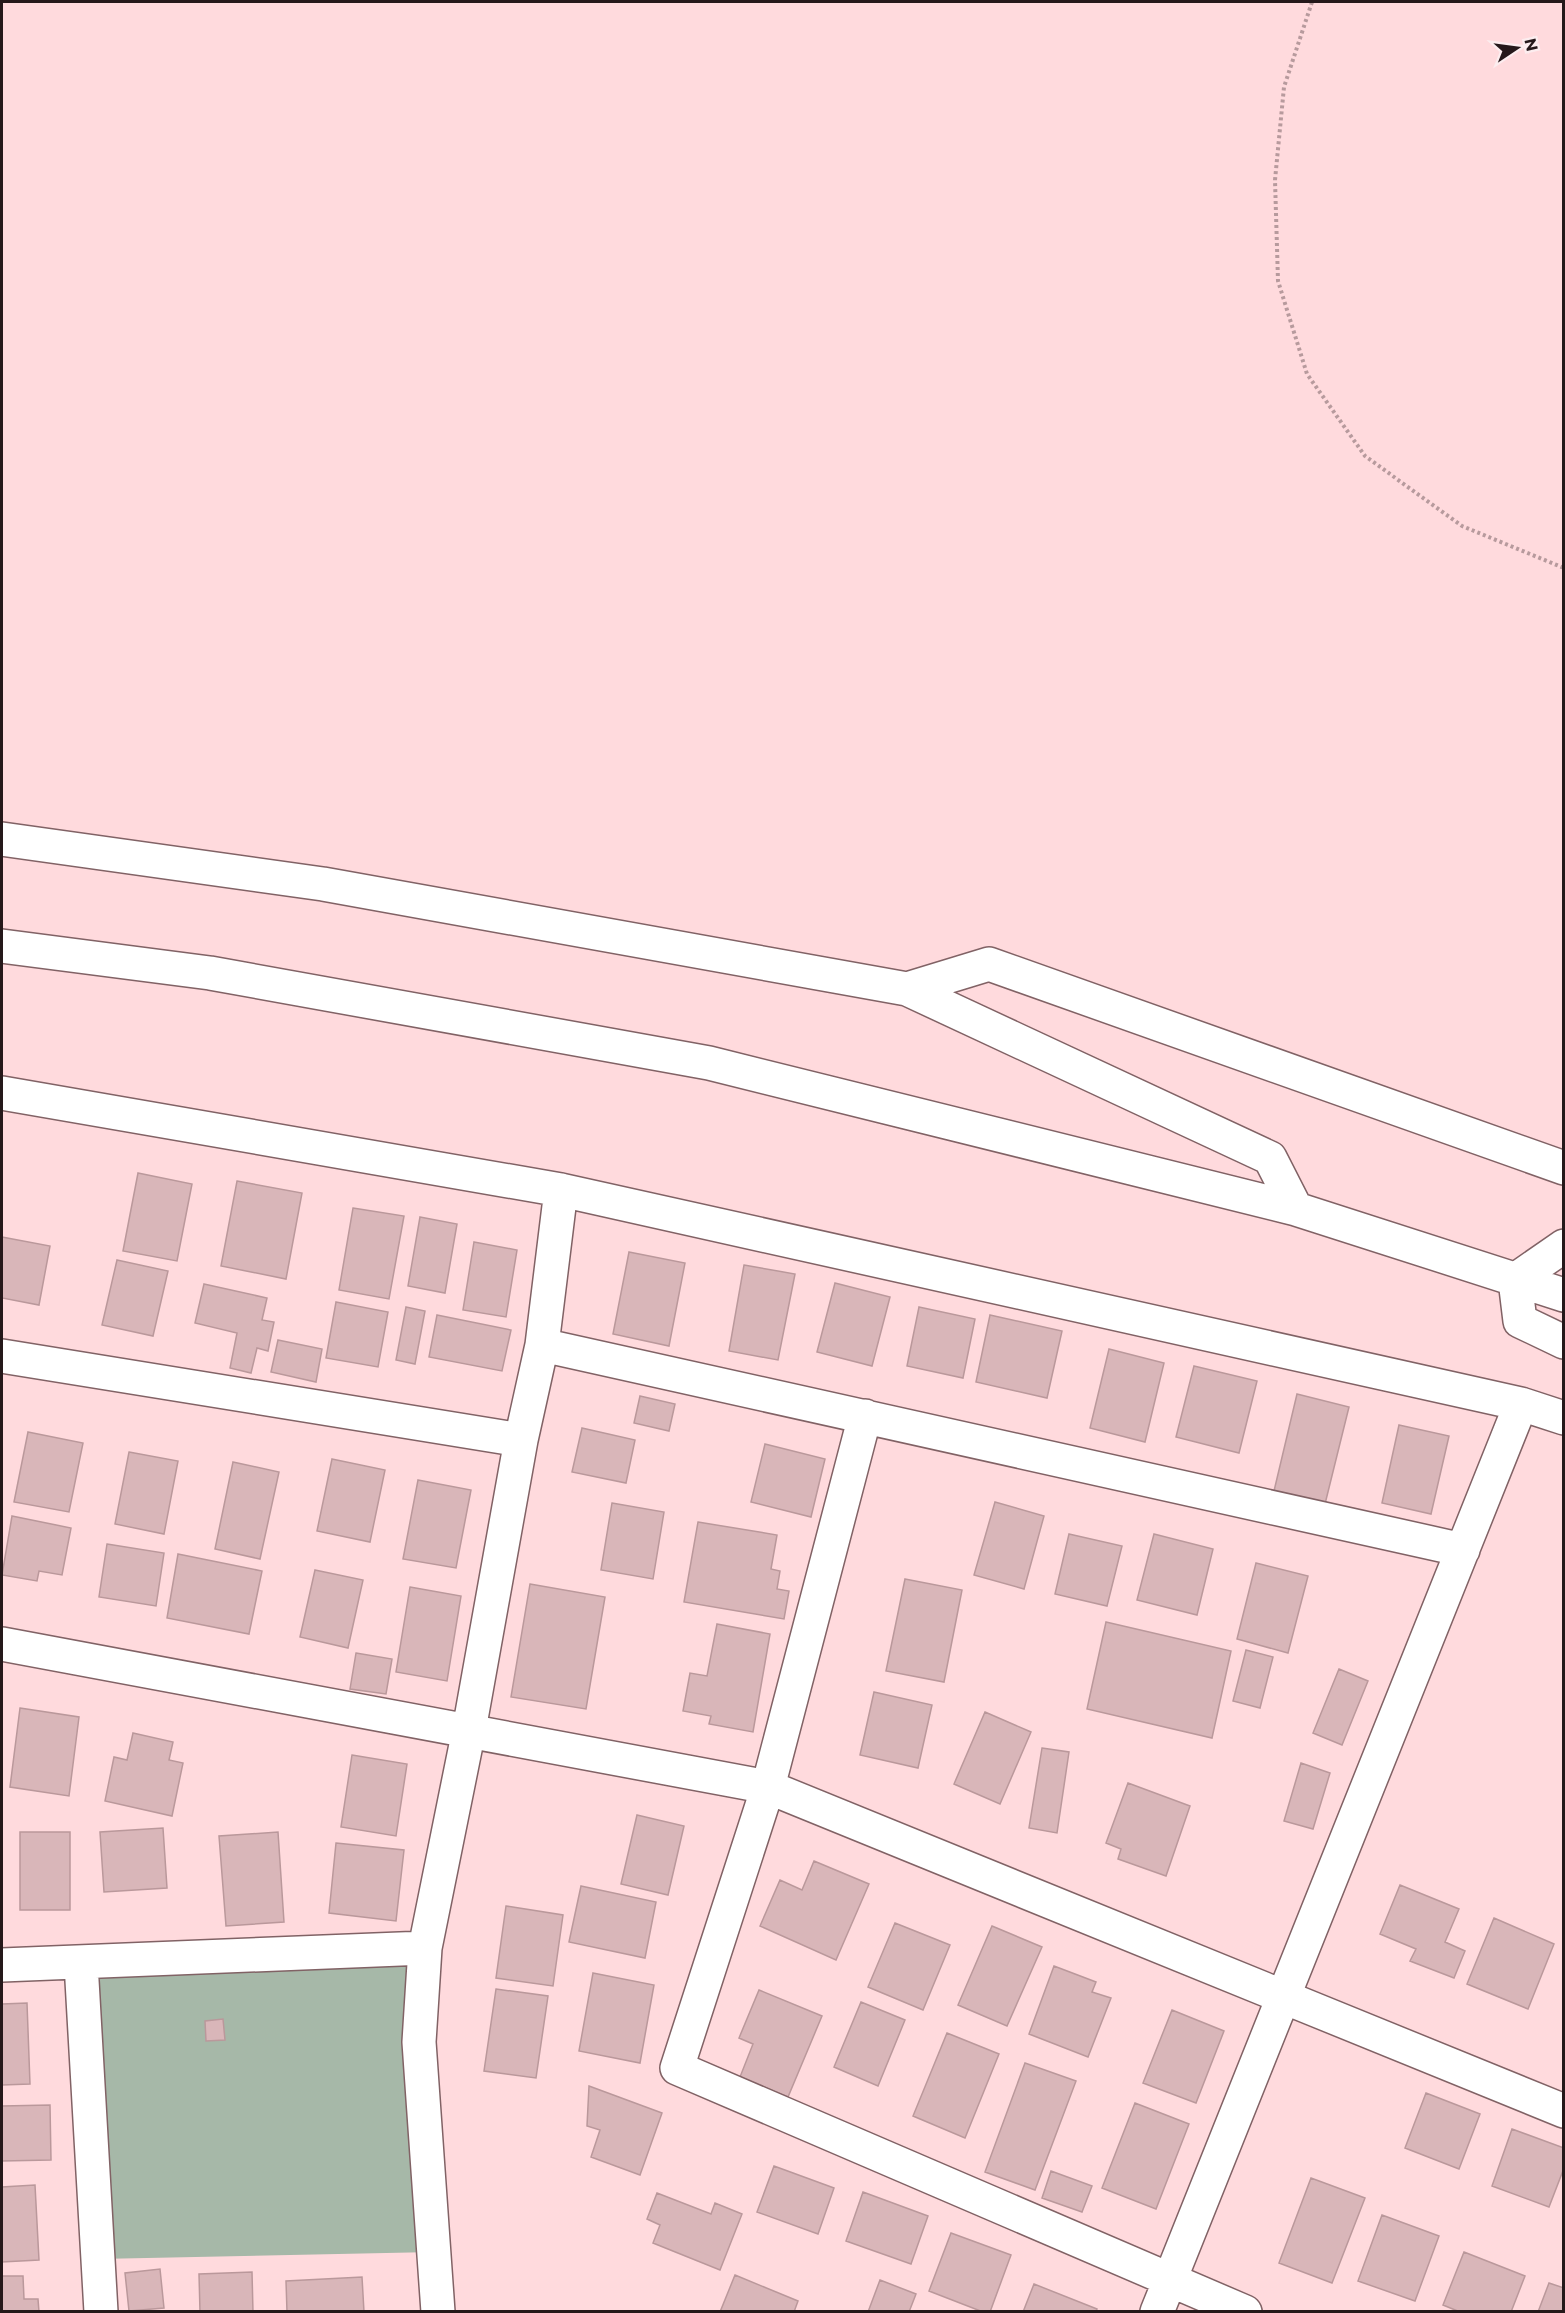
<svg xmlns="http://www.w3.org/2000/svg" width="1565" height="2313" font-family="Montserrat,sans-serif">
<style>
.green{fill:#a6b8a8}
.building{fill:#d9b6b9;stroke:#ba989b;stroke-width:1.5}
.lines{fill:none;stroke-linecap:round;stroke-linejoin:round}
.minor-casing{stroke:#816265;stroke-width:36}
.path{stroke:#b79a9d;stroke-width:4;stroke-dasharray:3 3;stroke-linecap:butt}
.minor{stroke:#fff;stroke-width:33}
</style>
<rect width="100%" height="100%" fill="#ffdadd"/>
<path class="green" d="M425 1948 434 2252 98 2259 81 1964Z"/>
<path class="building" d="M138 1173 192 1184 177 1261 123 1251Z
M237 1181 302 1193 286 1279 221 1266Z
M353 1208 404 1216 389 1299 339 1290Z
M420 1217 457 1224 445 1293 408 1286Z
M2 1237 50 1246 39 1305 2 1298Z
M474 1242 517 1250 506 1317 463 1310Z
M629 1252 685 1263 669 1346 613 1334Z
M117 1260 168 1271 153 1336 102 1325Z
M744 1265 795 1274 778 1360 729 1351Z
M835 1283 890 1297 872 1366 817 1352Z
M204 1284 267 1298 262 1320 274 1322 268 1351 257 1348 251 1373 230 1368 237 1333 195 1323Z
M336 1302 388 1312 378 1367 326 1358Z
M406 1307 425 1311 415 1364 396 1360Z
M919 1307 975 1319 963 1378 907 1366Z
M437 1315 511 1330 502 1371 429 1357Z
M990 1315 1062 1331 1047 1398 976 1382Z
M278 1340 322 1349 316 1382 271 1372Z
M1109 1349 1164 1363 1145 1442 1090 1428Z
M1194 1366 1257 1381 1239 1453 1176 1437Z
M1297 1394 1349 1407 1325 1504 1274 1491Z
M640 1396 675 1404 669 1431 634 1423Z
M1399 1425 1449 1436 1431 1514 1382 1503Z
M582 1428 635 1440 626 1483 572 1472Z
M28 1432 83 1443 69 1512 14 1502Z
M765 1444 825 1459 811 1517 751 1502Z
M129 1452 178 1461 164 1534 115 1524Z
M332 1459 385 1470 370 1542 317 1531Z
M233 1462 279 1472 260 1559 215 1549Z
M418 1480 471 1490 456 1568 403 1559Z
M995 1502 1044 1516 1024 1589 974 1575Z
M612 1503 664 1512 653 1579 601 1570Z
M12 1516 71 1528 62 1575 39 1571 37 1581 2 1575Z
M698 1522 777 1535 771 1569 780 1571 777 1589 789 1591 784 1619 684 1602Z
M1069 1534 1122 1546 1107 1606 1055 1594Z
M1154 1534 1213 1549 1197 1615 1137 1600Z
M107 1544 164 1553 156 1606 99 1597Z
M178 1554 262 1571 249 1634 167 1618Z
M1256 1563 1308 1576 1288 1653 1237 1639Z
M315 1570 363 1580 348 1648 300 1637Z
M905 1579 962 1590 944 1682 886 1671Z
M530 1584 605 1597 586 1709 511 1697Z
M410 1587 461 1596 447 1681 396 1672Z
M1106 1622 1231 1651 1212 1738 1087 1709Z
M717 1624 770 1634 753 1732 709 1724 711 1716 683 1711 690 1673 707 1676Z
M1246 1650 1273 1657 1260 1708 1233 1701Z
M356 1653 392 1659 386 1694 350 1689Z
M1339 1669 1368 1681 1342 1745 1313 1733Z
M874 1692 932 1705 918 1768 860 1755Z
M20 1708 79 1717 69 1796 10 1787Z
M985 1712 1031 1732 1000 1804 954 1784Z
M133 1733 173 1742 169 1760 183 1763 172 1816 105 1801 114 1757 127 1760Z
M1042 1748 1069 1752 1057 1833 1029 1828Z
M352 1755 407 1764 396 1836 341 1827Z
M1301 1763 1330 1773 1313 1829 1284 1821Z
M1128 1783 1190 1806 1166 1876 1118 1859 1121 1849 1106 1843Z
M637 1815 684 1826 668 1895 621 1884Z
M163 1828 167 1888 104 1892 100 1832Z
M20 1832H70V1910H20Z
M278 1832 284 1922 226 1926 219 1836Z
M336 1843 404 1850 396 1921 329 1913Z
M814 1861 869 1884 836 1960 760 1926 780 1880 802 1890Z
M1400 1885 1459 1909 1445 1942 1465 1951 1454 1978 1410 1961 1416 1949 1380 1934Z
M581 1886 656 1902 645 1958 569 1942Z
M506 1906 563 1915 553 1986 496 1978Z
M1494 1918 1554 1944 1528 2009 1467 1984Z
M895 1923 950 1945 923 2010 868 1987Z
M992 1926 1042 1947 1007 2026 958 2005Z
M1054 1966 1096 1982 1092 1992 1111 1998 1088 2057 1029 2034Z
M593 1973 654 1985 640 2063 579 2051Z
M496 1989 548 1996 536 2078 484 2071Z
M759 1990 822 2016 788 2097 740 2077 753 2044 739 2038Z
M861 2002 905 2020 878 2086 834 2067Z
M27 2003 30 2084 2 2085V2004Z
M1172 2010 1224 2031 1196 2103 1143 2083Z
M223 2019 225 2040 206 2041 205 2021Z
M947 2033 999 2054 965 2138 913 2116Z
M1025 2063 1076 2081 1035 2190 985 2172Z
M589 2086 662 2113 640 2175 591 2157 600 2130 587 2126Z
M1426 2093 1480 2114 1459 2169 1405 2148Z
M1135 2103 1189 2124 1156 2209 1102 2188Z
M50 2105 51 2160 2 2161V2106Z
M1512 2129 1564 2148V2168L1549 2207 1492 2186Z
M774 2166 834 2188 818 2234 757 2212Z
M1051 2171 1092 2186 1082 2212 1042 2198Z
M1311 2178 1365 2198 1332 2283 1279 2263Z
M35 2185 39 2260 2 2262V2187Z
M863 2192 928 2216 911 2264 846 2241Z
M657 2193 711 2214 715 2203 742 2214 720 2270 653 2243 660 2225 647 2219Z
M1382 2215 1439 2236 1415 2301 1358 2281Z
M951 2233 1011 2255 990 2312H983L929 2291Z
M1464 2252 1525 2276 1511 2312H1460L1443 2305Z
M160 2269 164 2308 129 2311 125 2273Z
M252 2272 253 2312H200L199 2274Z
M735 2275 798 2301 794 2312H720Z
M2 2276H23L24 2299H38L39 2312H2Z
M362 2277 364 2312H287L286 2281Z
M880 2280 916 2294 909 2312H868Z
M1549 2283 1564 2288V2312H1538Z
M1034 2284 1097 2309 1096 2312H1023Z"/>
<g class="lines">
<g class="minor-casing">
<path id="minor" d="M2 839 323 884 907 989 1270 1158 1296 1209
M2 946 210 973 709 1063 1296 1209 1564 1295
M907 989 989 964 1564 1168
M2 1093 561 1190 1521 1404 1564 1418
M1564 1246 1515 1280 1520 1321 1564 1342
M542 1345 1463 1550
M2 1356 521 1440
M865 1416 768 1787 677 2068 1245 2312
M2 1644 768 1787 1564 2111
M81 1963 101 2312
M2 1965 425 1948
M438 2312 419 2042 425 1948 469 1730 521 1440 542 1345 561 1190
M1157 2312 1521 1404"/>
</g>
<path class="path" d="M1312 2 1284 87 1275 180 1278 281 1307 374 1365 456 1462 526 1564 568"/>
<use href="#minor" class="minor"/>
</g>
<rect width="1565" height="2313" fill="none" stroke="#25181a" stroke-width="6"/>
<g transform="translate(1517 48) rotate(77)" stroke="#fcedef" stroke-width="4.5" paint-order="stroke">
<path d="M0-4.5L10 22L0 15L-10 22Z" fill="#25181a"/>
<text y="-9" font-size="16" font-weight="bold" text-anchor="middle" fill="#25181a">N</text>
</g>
</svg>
